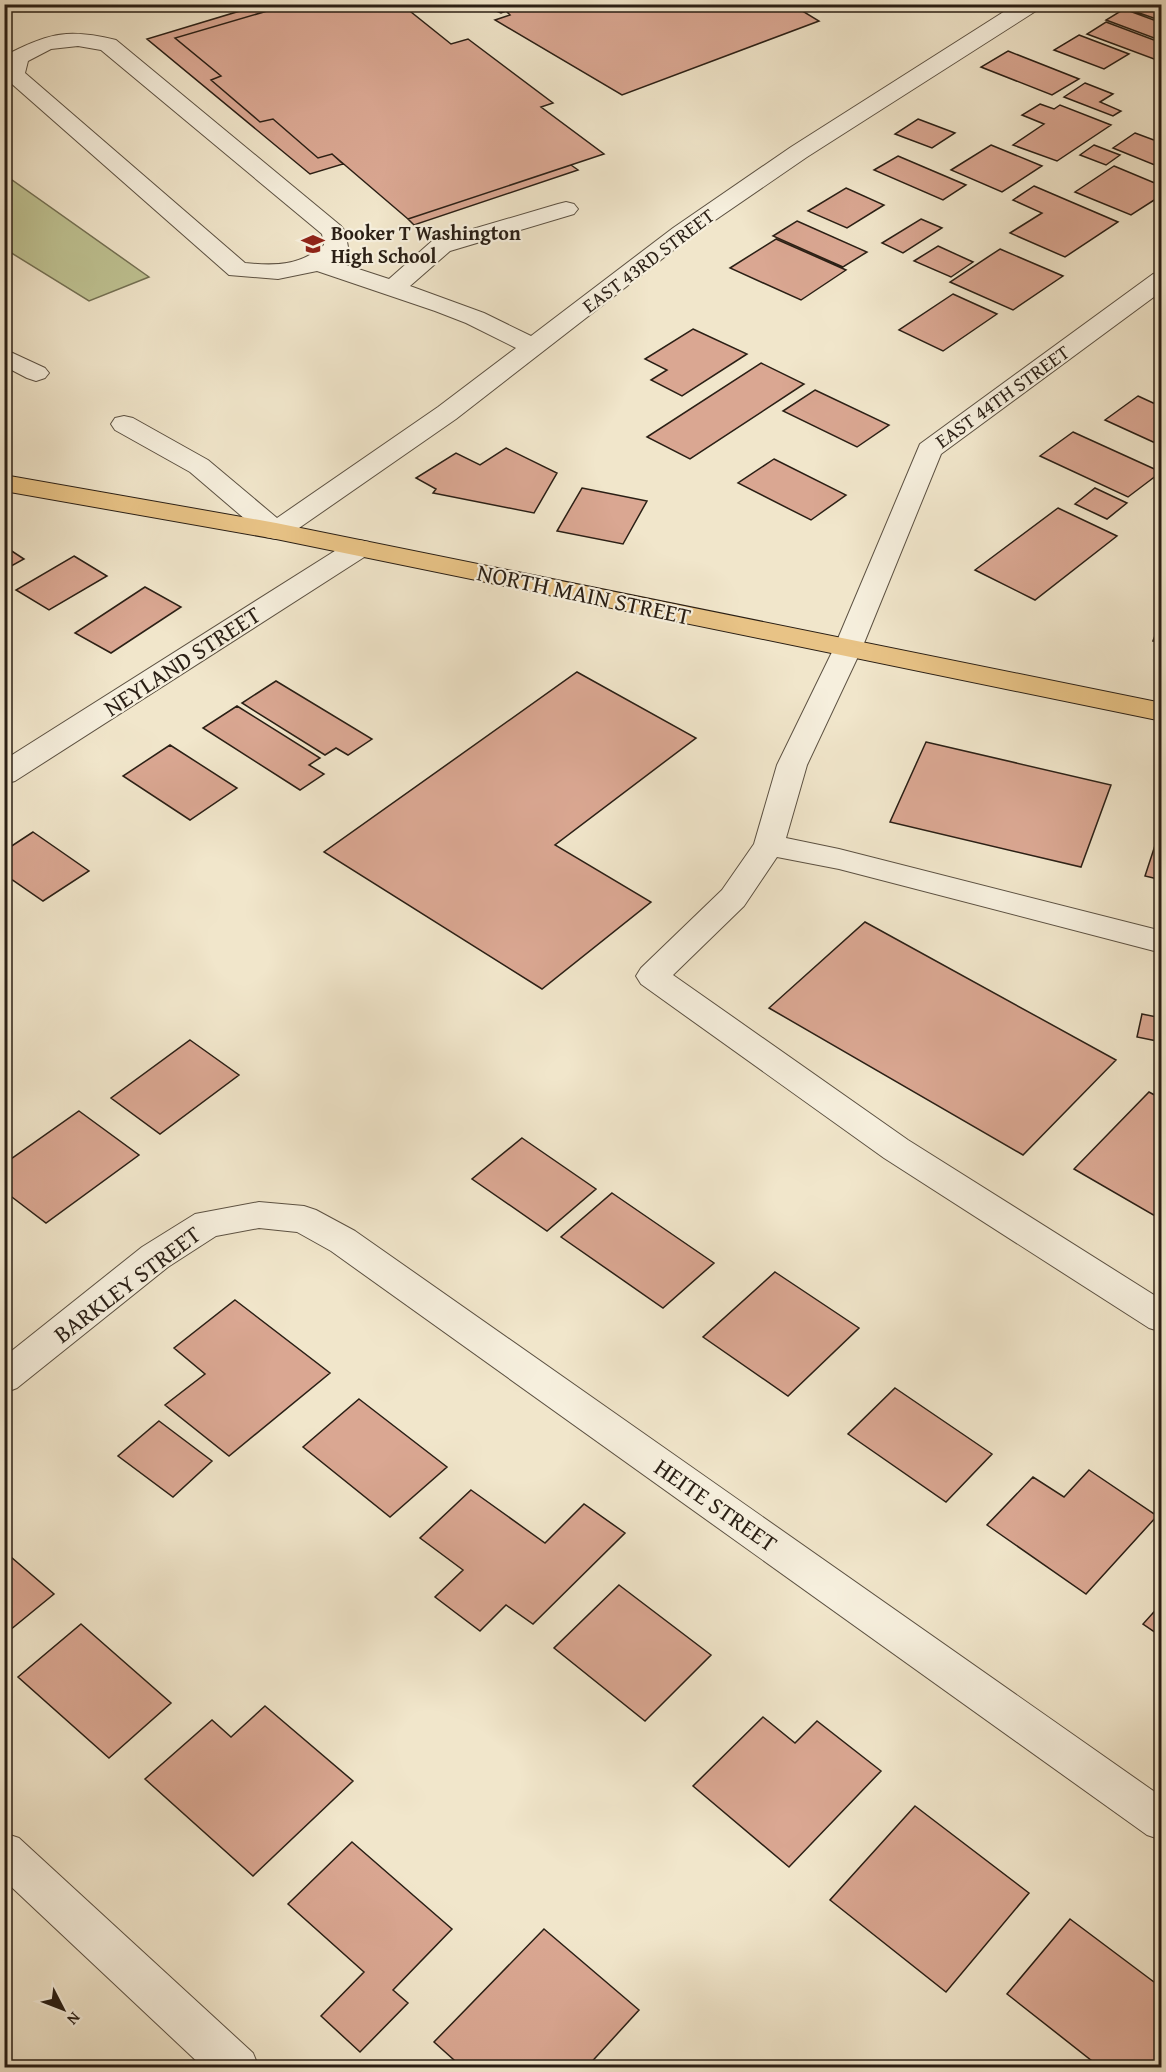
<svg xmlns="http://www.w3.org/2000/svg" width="1166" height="2072" font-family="'Gentium Book Plus',serif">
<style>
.green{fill:#bfc393;stroke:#747154;stroke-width:1.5}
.building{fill:#daa792;stroke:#2a1f15;stroke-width:1.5}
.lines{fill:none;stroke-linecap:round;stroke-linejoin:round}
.minor-casing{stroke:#5c5142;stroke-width:2}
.major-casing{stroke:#2a1f15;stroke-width:2}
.minor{fill:#f6efdd;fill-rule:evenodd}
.major{fill:#e8c386;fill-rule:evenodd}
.labels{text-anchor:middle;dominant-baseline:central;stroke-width:4.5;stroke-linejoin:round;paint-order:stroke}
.far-poi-label{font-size:20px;font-weight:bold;fill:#2a1f15;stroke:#f6efdd;text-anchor:start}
.far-street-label{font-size:20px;fill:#2a1f15;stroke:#f6efdd}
.street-label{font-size:24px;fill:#2a1f15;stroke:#f6efdd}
</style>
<rect width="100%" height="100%" fill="#f1e6cb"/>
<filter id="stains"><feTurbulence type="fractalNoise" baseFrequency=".00333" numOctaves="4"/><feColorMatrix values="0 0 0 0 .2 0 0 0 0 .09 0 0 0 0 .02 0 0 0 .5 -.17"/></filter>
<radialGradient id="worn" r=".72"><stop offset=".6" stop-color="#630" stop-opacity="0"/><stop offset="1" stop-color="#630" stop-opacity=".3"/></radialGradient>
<path class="green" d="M4 175H5L149 277 89 301 5 249Z"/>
<path class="building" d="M263 4H291L175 38 221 76 211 80 260 122 273 119 318 158 332 154 343 164 310 174 147 39Z
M291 4H401L451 44 468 39 553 103 541 107 604 154 408 219 332 154 318 158 273 119 260 122 211 80 221 76 175 38Z
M478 4H791L819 21 622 95 495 20 510 15 506 11 501 13Z
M1131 4H1162V21L1125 8Z
M1124 9 1162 23V41L1106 20Z
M1106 22 1162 43V62L1087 34Z
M1079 35 1129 54 1104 69 1054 50Z
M1008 51 1079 79 1052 95 981 67Z
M1085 83 1113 94 1100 102 1121 111 1113 116 1064 97Z
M1040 104 1054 109 1060 105 1111 125 1057 161 1013 145 1044 124 1022 115Z
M918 119 955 133 932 148 895 134Z
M1135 133 1162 143V168L1113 148Z
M991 145 1042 166 1002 192 951 170Z
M1094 145 1120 155 1106 165 1080 155Z
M898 156 966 185 943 200 874 170Z
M571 165 578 170 414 225 408 219Z
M1114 166 1162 186V195L1131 215 1075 192Z
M1034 186 1118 222 1065 257 1010 233 1042 213 1013 200Z
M846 188 884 205 847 228 808 211Z
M921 219 942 228 903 253 882 243Z
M797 221 867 252 843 267 773 236Z
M776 239 846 270 801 300 730 268Z
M938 246 973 262 951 277 914 261Z
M1000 249 1063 276 1013 310 950 282Z
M953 294 997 314 943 351 899 330Z
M693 329 747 354 682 396 651 380 667 370 645 359Z
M761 363 804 384 690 459 647 437Z
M815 390 889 425 857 447 783 411Z
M1138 396 1162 407V446L1105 420Z
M1073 432 1161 472 1128 497 1040 456Z
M506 448 557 473 534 513 433 493 436 489 416 478 456 453 480 465Z
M774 459 846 495 811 520 738 483Z
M582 488 647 501 623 544 557 531Z
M1095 488 1127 503 1107 519 1075 504Z
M1058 508 1117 536 1035 600 975 570Z
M4 546 24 559 4 570Z
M74 556 107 576 49 610 16 590Z
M145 587 181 607 111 653 75 633Z
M1162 617V643L1153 641Z
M577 672 696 738 555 845 651 902 542 989 324 852Z
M276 681 372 739 348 755 336 748 325 755 242 703Z
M237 706 320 758 309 765 324 774 300 790 203 728Z
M926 742 1111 785 1081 867 890 822Z
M170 745 237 788 190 820 123 776Z
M1162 824V880L1145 876Z
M33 832 89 871 43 901 4 874V851Z
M865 922 1116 1060 1023 1155 769 1008Z
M1142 1014 1162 1018V1042L1137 1037Z
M190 1040 239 1075 160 1134 111 1098Z
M1149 1092 1162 1099V1220L1074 1169Z
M79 1111 139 1155 46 1223 4 1191V1164Z
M522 1138 596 1189 547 1231 472 1179Z
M612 1193 714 1263 663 1308 561 1237Z
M775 1272 859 1328 788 1396 703 1337Z
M235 1300 330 1373 229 1456 165 1405 205 1374 174 1348Z
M895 1388 992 1454 946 1502 848 1434Z
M359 1399 447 1467 390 1517 303 1447Z
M159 1421 212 1461 173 1497 118 1456Z
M1089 1470 1157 1516 1086 1594 987 1525 1033 1477 1064 1497Z
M471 1490 545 1543 584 1504 625 1533 533 1624 506 1605 480 1631 435 1597 463 1570 420 1538Z
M4 1551 54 1594 4 1635Z
M619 1585 711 1655 645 1721 554 1648Z
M1162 1603V1637L1143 1624Z
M81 1624 171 1703 109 1758 18 1677Z
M265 1706 353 1781 253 1876 145 1779 212 1720 231 1737Z
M763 1717 795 1743 817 1721 881 1771 789 1867 693 1786Z
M915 1806 1029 1893 946 1992 830 1900Z
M352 1842 452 1929 393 1990 408 2003 360 2052 321 2016 364 1972 288 1904Z
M1070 1919 1162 1988V2053L1150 2068H1101L1007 1994Z
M544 1929 639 2010 586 2068H463L434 2042Z"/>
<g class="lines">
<g class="minor-casing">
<path id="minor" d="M1016 4H1041L1039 9 807 157 689 238 456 419 286 537 276 539 266 537 190 472 115 430 111 424 115 418 124 416 133 418 208 460 277 518 438 407 516 348 466 323 435 311 317 271 278 279 229 275 4 77V69L10 53C51 32 71 29 116 40L341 226 345 231 348 247 334 261 389 279 432 241 558 204 566 202 574 204 578 209 574 214 450 251 410 286 484 313 531 336 673 228 791 147ZM78 46 101 50 322 234 324 245C300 266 275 266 245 263L25 73 28 61 51 49Z
M1162 272V291L941 454 862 648 807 765 786 838 839 849 1162 931V953L839 869 777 857 744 906 673 975 908 1140 1162 1300V1332L1149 1328 884 1158 641 984 636 976 641 968 722 890 754 844 777 765 834 648 920 444 1153 274Z
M4 349 45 368 49 373 45 378 36 381 27 378 4 366Z
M359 540 369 542 373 548 369 554 15 781 4 784V760L349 542Z
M259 1202 304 1206 316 1210 355 1231 1162 1797V1840L1147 1835 331 1251 297 1232 259 1228 216 1236 168 1267 17 1388 4 1393V1357L142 1247 195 1214Z
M4 1833 19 1838 253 2053 259 2068H204L4 1880Z"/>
</g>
<g class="major-casing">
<path id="major" d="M4 475 276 523 1162 703V721L276 539 4 491Z"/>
</g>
<use href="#minor" class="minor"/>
<use href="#major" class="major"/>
</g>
<defs>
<g id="school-bare" transform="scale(1.8)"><path d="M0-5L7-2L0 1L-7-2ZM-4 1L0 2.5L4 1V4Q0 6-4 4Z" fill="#8f2418" stroke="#f6efdd" stroke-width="2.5" paint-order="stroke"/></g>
</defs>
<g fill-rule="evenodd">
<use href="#school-bare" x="313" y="244"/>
</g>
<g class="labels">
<g class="far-poi-label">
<text x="331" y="232">Booker T Washington<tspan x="331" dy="23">High School</tspan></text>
</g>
<g class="far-street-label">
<text transform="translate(648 260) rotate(-37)">EAST 43RD STREET</text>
<text transform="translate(1002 396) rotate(-36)">EAST 44TH STREET</text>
</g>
<g class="street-label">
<text transform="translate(584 594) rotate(12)">NORTH MAIN STREET</text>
<text transform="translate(182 661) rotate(-33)">NEYLAND STREET</text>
<text transform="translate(127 1284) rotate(-37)">BARKLEY STREET</text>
<text transform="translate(716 1505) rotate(35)">HEITE STREET</text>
</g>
</g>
<rect width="1166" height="2072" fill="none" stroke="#f1e6cb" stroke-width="24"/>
<rect x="6" y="6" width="1154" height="2060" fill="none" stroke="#2a1f15" stroke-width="3"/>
<rect x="12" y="12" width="1142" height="2048" fill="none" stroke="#2a1f15" stroke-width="1.5"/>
<g transform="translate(63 2009) rotate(132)" stroke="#f6efdd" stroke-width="4.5" paint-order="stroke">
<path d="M0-4.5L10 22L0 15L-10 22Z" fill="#2a1f15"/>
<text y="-9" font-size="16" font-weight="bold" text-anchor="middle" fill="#2a1f15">N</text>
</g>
<rect width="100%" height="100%" filter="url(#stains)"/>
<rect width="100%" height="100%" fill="url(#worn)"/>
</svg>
